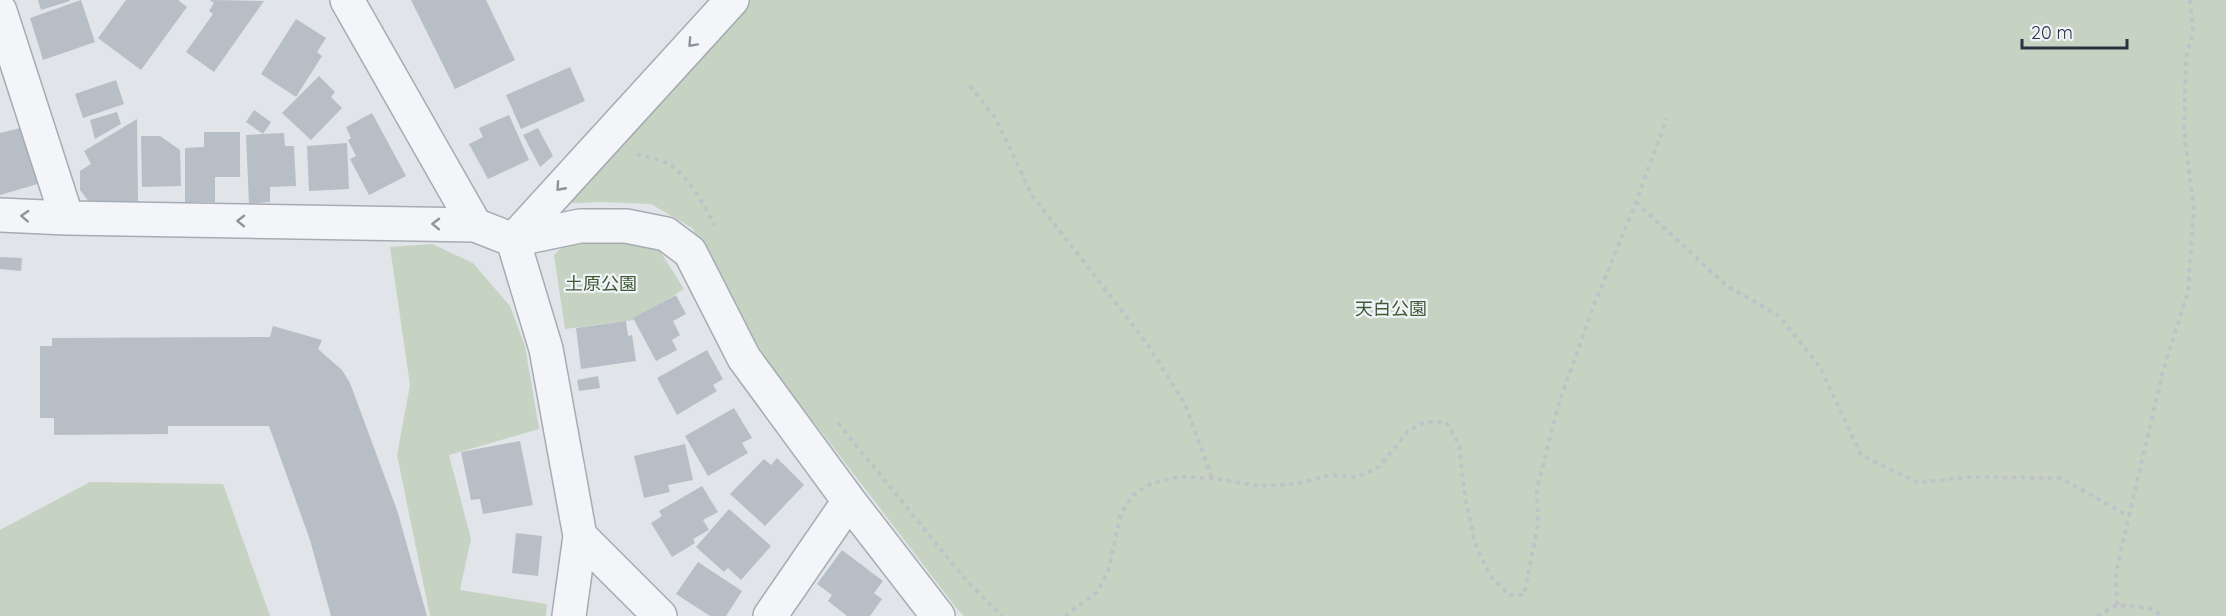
<svg xmlns="http://www.w3.org/2000/svg" width="2226" height="616" font-family="Quicksand,'Noto Sans JP',sans-serif">
<style>
.green{fill:#c7d3c2}
.building{fill:#b8bec6}
.lines{fill:none;stroke-linecap:round;stroke-linejoin:round}
.minor-casing{stroke:#a6acb3;stroke-width:36}
.path{stroke:#bec3c8;stroke-width:4;stroke-dasharray:4.5 4.5;stroke-linecap:butt}
.minor{stroke:#f3f5f8;stroke-width:33}
.oneway{stroke:#8e949c}
.labels{text-anchor:middle;dominant-baseline:central;stroke-width:4.5;stroke-linejoin:round;paint-order:stroke}
.park-label{font-size:18px;fill:#405c37;stroke:#f0f3f7}
</style>
<rect width="100%" height="100%" fill="#e1e5e9"/>
<path class="green" d="M750 0H2226V616H964L957 609 768 362 729 298 692 228 651 204 600 202 556 204Z
M568 241H618L660 251 684 289 634 320 565 329 554 255Z
M432 244 473 263 510 306 525 346 539 429 449 455 471 539 460 590 547 604 546 616H430L397 455 410 385 390 247Z
M90 482 223 484 270 616H0V530Z"/>
<path class="building" d="M38 0H70V1L41 10Z
M81 0 95 42 43 60 30 18Z
M126 0H178L187 7 141 70 98 38Z
M210 0 264 1 214 72 186 52 213 14 209 11 214 3Z
M411 0H486L515 60 455 89Z
M296 19 326 38 317 52 322 56 296 97 261 74Z
M570 67 585 101 521 129 506 95Z
M319 76 335 92 331 97 342 108 311 140 282 113Z
M116 80 124 104 83 118 75 94Z
M254 110 271 122 263 134 284 133 285 146H294L296 186 270 187V202L249 204 246 135 263 134 246 122Z
M117 112 121 124 95 139 90 120Z
M372 113 406 176 369 195 350 159 356 156 348 140 351 138 346 127Z
M509 115 529 160 488 179 469 144 483 137 479 128Z
M137 119 138 202H89L80 190V171L91 164 84 151Z
M32 125 48 181 0 195V133Z
M538 128 553 156 540 167 523 135Z
M204 132H240V177H215V202H185V148L204 147Z
M141 136H160L180 150 181 186 142 187Z
M347 143 349 189 309 191 307 146Z
M0 257 22 258 21 271 0 269Z
M676 295 686 314 673 321 680 335 672 340 677 350 656 361 633 318Z
M626 321 628 336 632 335 636 361 581 369 576 328Z
M273 326 322 340 318 349 342 370 350 383 397 510 427 616H331L310 540 269 426H168V434L54 435V418H40V346H52V338L270 337Z
M707 350 723 379 713 385 717 391 677 415 657 378Z
M598 376 600 388 579 391 577 380Z
M734 408 752 438 742 443 748 453 708 476 685 436Z
M520 441 533 505 483 514 480 499 471 500 461 452Z
M685 444 693 480 668 485 670 492 644 498 634 456Z
M777 458 804 485 765 526 730 494 764 459 771 465Z
M702 486 718 512 703 520 709 530 693 539 695 543 672 557 651 523 662 516 659 511Z
M729 509 771 546 741 580 728 568 724 572 696 547Z
M516 533 542 536 538 576 512 573Z
M842 550 883 581 874 593 882 599 870 616H847L828 601 832 595 817 584Z
M698 562 742 591 726 616H710L676 594Z"/>
<g class="lines">
<g class="minor-casing">
<path id="minor" d="M347 0 475 225
M0 11 67 218
M0 215 67 218 475 225 513 240 580 226H626L666 234 690 252 744 358 849 501 938 616
M513 240 546 349 580 536 569 616
M513 240 732 0
M580 536 660 616
M770 616 849 501"/>
</g>
<path class="path" d="M970 86 996 119 1032 195 1146 342 1185 404 1212 478
M637 154C647 157 660 159 669 164 687 175 706 206 714 225
M1636 202 1727 286 1779 316 1820 367 1861 455 1919 483 1968 477 2060 478 2129 516
M838 423 965 579 1002 616
M2117 605 2116 573 2129 516 2163 371 2188 292 2194 209 2184 131 2186 58 2193 31 2190 0
M1065 616 1097 592 1108 572 1121 513 1133 495 1152 483 1178 477 1212 478 1259 486 1296 484 1330 475 1357 477 1379 467 1408 431 1425 422H1446L1459 444 1465 497 1475 543 1490 576 1510 595H1524L1538 524 1537 488 1559 403 1592 310 1636 202 1667 118
M2097 616 2117 605 2149 608 2164 616"/>
<use href="#minor" class="minor"/>
</g>
<defs><path id="oneway-chevron" d="M-2-3.5L2.5 0L-2 3.5" fill="none" stroke-width="1.6" stroke-linecap="round" stroke-linejoin="round" transform="scale(1.5)"/></defs>
<g class="oneway">
<use href="#oneway-chevron" transform="translate(692 43) rotate(133)"/>
<use href="#oneway-chevron" transform="translate(560 187) rotate(132)"/>
<use href="#oneway-chevron" transform="translate(25 216) rotate(-177)"/>
<use href="#oneway-chevron" transform="translate(241 221) rotate(-179)"/>
<use href="#oneway-chevron" transform="translate(436 224) rotate(-179)"/>
</g>
<g class="labels">
<g class="park-label">
<text x="601" y="283">土原公園</text>
<text x="1391" y="308">天白公園</text>
</g>
</g>
<path d="M2022 39v9h105v-9" fill="none" stroke="#293341" stroke-width="3"/>
<text x="2031" y="39" font-size="18" fill="#293341" stroke="#f0f3f7" stroke-width="4.5" paint-order="stroke">20 m</text>
</svg>
